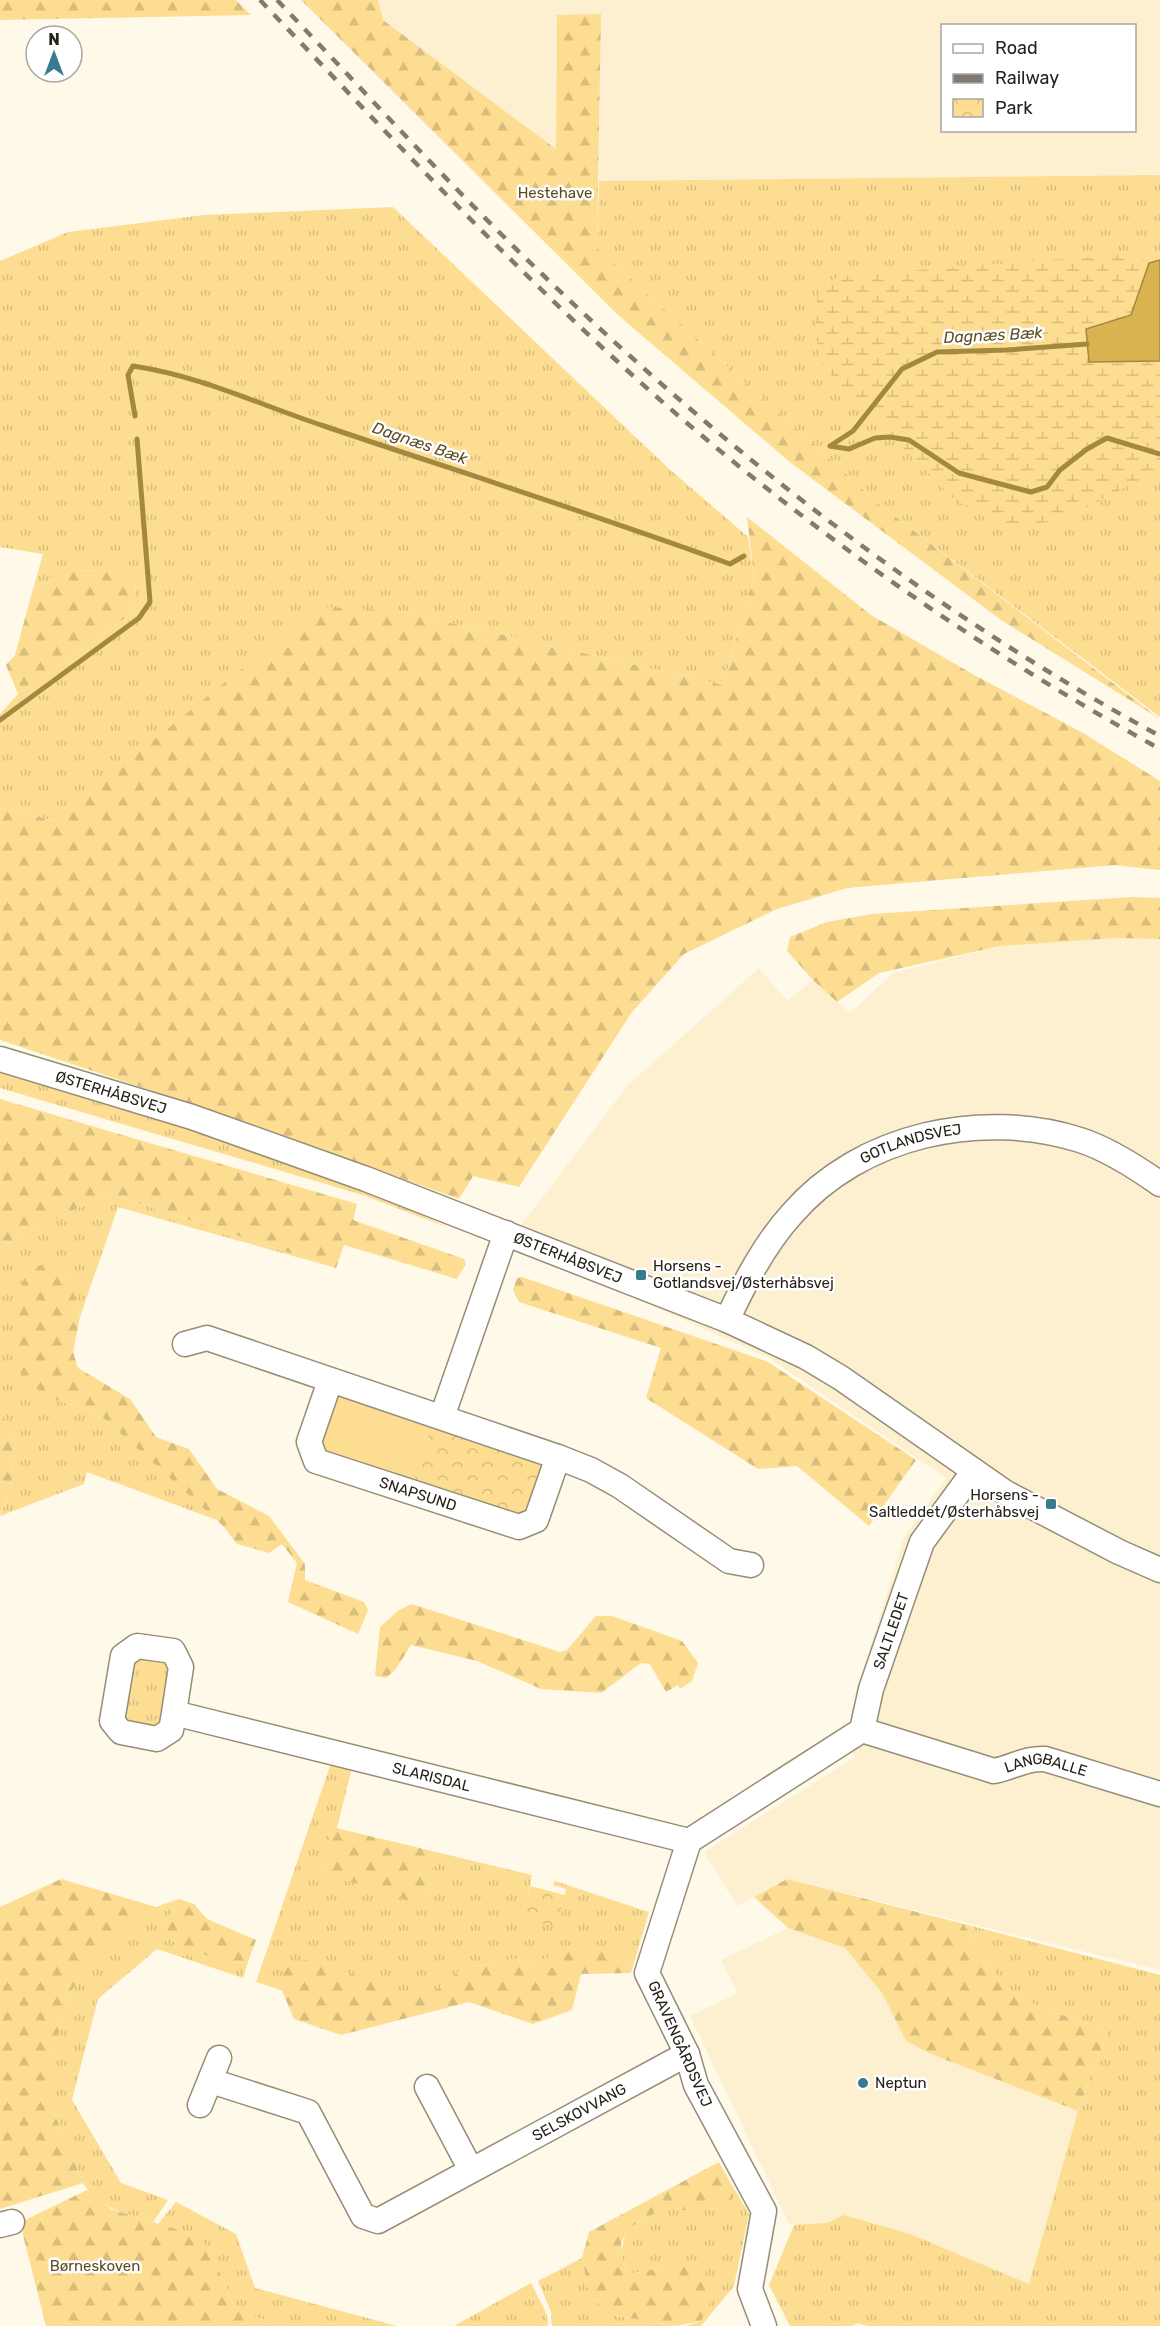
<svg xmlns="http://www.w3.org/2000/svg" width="1160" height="2326" font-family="Rubik,sans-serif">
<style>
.built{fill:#fdf0d1;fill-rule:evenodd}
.grass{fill:url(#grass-tufts)}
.forest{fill:url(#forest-firs)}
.wetland{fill:url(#wetland-marsh)}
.park{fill:url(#park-crowns)}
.pitch{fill:#fcdd92}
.water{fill:#d9b350;stroke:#a38840;stroke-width:1.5}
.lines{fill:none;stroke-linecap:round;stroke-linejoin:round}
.stream{stroke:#a38840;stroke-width:5}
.minor-casing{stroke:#968d77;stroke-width:27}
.minor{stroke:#fff;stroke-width:24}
.rail{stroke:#807b70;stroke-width:4.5;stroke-dasharray:10 10;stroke-linecap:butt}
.poi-dot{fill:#3b798f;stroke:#fff;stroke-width:2}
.labels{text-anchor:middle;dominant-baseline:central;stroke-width:5;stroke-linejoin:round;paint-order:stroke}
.park-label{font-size:15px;fill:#5d4d24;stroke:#fff}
.street-label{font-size:15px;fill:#262219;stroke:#fff}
.poi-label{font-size:15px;fill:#262219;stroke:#fff;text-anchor:start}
.water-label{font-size:16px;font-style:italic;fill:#5f4e26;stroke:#fff}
</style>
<defs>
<pattern id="grass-tufts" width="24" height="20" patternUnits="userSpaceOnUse" patternTransform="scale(1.5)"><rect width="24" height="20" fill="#fcdd92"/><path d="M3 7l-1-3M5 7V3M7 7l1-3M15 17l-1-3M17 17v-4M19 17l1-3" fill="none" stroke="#d8bd7d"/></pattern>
<pattern id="forest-firs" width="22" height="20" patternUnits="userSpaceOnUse" patternTransform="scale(1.5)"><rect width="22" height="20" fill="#fcdd92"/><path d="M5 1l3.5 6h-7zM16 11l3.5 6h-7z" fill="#d8bd7d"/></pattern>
<pattern id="wetland-marsh" width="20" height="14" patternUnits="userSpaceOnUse" patternTransform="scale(1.5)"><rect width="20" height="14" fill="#fcdd92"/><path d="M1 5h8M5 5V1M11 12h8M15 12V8" fill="none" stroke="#d8bd7d"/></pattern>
<pattern id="park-crowns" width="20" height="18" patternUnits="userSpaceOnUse" patternTransform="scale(1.5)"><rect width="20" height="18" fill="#fcdd92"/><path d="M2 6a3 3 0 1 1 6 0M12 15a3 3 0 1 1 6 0" fill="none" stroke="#d8bd7d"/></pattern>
</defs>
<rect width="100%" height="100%" fill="#fff9ea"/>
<path class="built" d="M378 0H1160V175L599 181 600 15H557L556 149 383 20ZM942 26H1134V130H942Z
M1115 938 1160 939V1970L787 1879 737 1906 704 1852 855 1757 847 1747 860 1681 904 1537 946 1478 769 1358 583 1275 519 1251 522 1224 628 1085 759 968 787 1001 813 980 850 1013 893 973 1000 946Z
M788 1928 845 1948 882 1993 906 2041 931 2054 1078 2111 1029 2284 824 2225 809 2227 789 2224 690 2016 738 1993 721 1960Z"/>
<path class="grass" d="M1160 175V260L1149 264 1131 315 1089 362 1160 361V717L880 505 597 248 599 181Z
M393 207 667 467 748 537 754 577 723 685 398 611 55 821 0 808V714L18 694 132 613 136 586 106 570 74 571 33 589 43 554 0 547V261L68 232 204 215Z
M0 1070 85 1094 369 1190 449 1228 363 1195 0 1088Z
M107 1193 336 1268 118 1207 80 1317 68 1271 50 1398 98 1413 217 1520 87 1472 84 1484 0 1516 11 1486 15 1442 0 1410V1247Z
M138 1654 168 1659 171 1666 162 1726 156 1730 125 1725 120 1718 130 1658Z
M331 1763 352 1768 337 1828H332L321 1872 428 1896 436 1852 532 1875 523 1918 557 1926 566 1889 553 1885 555 1881 649 1912 631 1973 625 1956 578 1948 532 1963 513 1959 462 1969 436 1990 411 1995 386 1988 280 1986 283 1991 256 1982Z
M179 1899 163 1927 226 1963 248 1962 243 1978 157 1949 98 1999 72 2100 121 2183 168 2200 153 2222C127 2214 98 2208 83 2183L52 2108V2056L70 1993 96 1951 156 1907Z
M964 1924 1160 1975V2326H866L858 2323 852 2326H790L769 2285 794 2225 827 2223 844 2215 910 2234 1029 2284 1078 2111 1108 2031C1083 2021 1043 2011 1021 1997 995 1982 978 1948 964 1924Z
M733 2187 749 2214 734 2286 701 2326H686L701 2321 676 2265 629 2274C619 2260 621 2245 627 2229L661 2210H710L732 2198Z
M176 2202 236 2234 255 2288 397 2326H285L236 2311 209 2247 158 2224Z
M582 2258 590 2298 618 2316 676 2326H552L551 2312 538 2281Z
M531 2283 547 2315 548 2326H454Z"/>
<path class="forest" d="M0 0H236L251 15 0 20Z
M301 0H378L383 20 556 149 557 15 601 14 597 248 880 505 1160 719 1001 620 791 463 618 315Z
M747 517 871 615 976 676 1083 733 1160 781V870L1115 865 847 888 777 909 684 954 632 1012 519 1187 473 1176 459 1199 254 1125 0 1040V808L55 821 235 674 324 607 398 611 723 685 754 577Z
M106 570 136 586 132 613 18 694 6 665 15 655 33 589 74 571Z
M1132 897 1160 898V939L1115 938 1000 946 879 973 837 1002 813 980 787 951 790 937 827 922 872 914Z
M0 1099 357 1204 353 1220 464 1259 466 1264 457 1279 344 1245 336 1268 107 1193 0 1247Z
M49 1263 68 1271 80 1317 73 1352 78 1368 130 1399 156 1437 189 1449 217 1489 269 1516 305 1564V1580L364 1602 368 1610 358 1634 288 1602 297 1563 282 1544 269 1553 237 1544 223 1526 98 1413 50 1398 22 1379C16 1354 9 1289 31 1270 35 1266 44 1265 49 1263Z
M522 1277 768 1362 916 1460 869 1526 797 1466 758 1469 646 1398 661 1348 519 1302 513 1290 517 1278Z
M0 1410 15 1442 11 1486 0 1515Z
M412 1604 560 1652 567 1650 596 1616H612L682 1641 698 1663 692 1681 680 1689 678 1685 666 1692 650 1664 641 1663 601 1693 541 1689 477 1661 411 1645 395 1670 386 1678 375 1676 380 1627 399 1610Z
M332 1827 436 1852 428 1896 416 1903 321 1872Z
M61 1879 156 1907 96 1952 70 1993 52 2056V2108L83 2183 0 2209V1907Z
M787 1879 964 1924C978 1948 995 1982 1021 1997 1043 2011 1083 2021 1108 2031L1078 2111 931 2054 906 2041 882 1993 845 1948 788 1928 754 1897Z
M179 1899 194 1904 207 1919 256 1940 248 1962 226 1963 171 1941 163 1927Z
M578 1948 603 1949 625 1956 631 1973 581 1974 572 2010 533 2024 469 2002 341 2035 294 2019 280 1986 285 1965 304 1960 318 1962 411 1995 436 1990 462 1969 513 1959 532 1963Z
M719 2162 733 2187V2198L710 2210H661L627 2229 621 2244 624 2266 629 2274 676 2265 705 2271 711 2300 701 2321 676 2326 618 2316 590 2298 582 2258 589 2232Z
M87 2190 111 2209 191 2234 209 2247 236 2311 285 2326H46L21 2227 25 2220Z"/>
<path class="wetland" d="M1131 254 1149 263 1131 315 1086 329 1089 361H1160V474L1139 480 1067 518 1015 528 1002 527 954 499 824 368C814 341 814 317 819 288L840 276Z"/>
<path class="park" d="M340 1390 540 1458 547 1467 529 1518 318 1454 330 1395Z
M530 1886 565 1895 557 1927 522 1919Z"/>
<path class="pitch" d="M336 1396 431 1428 414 1480 319 1448Z"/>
<path class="water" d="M1160 260V361L1089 362 1086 329 1131 315 1149 263Z"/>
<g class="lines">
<path class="stream" d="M135 416 128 375 133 366C201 376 260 405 324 426 460 472 596 515 730 564L744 556
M830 446 849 449 875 438 890 437 909 440 959 473 1031 492 1047 487 1060 470 1087 449 1107 438 1160 454
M830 446 853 431 902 369 937 352 1007 350 1087 344
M0 720 139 618 150 602 137 439"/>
<g class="minor-casing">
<g id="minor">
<path id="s1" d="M0 1059 192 1117 366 1179 727 1320 806 1357 841 1378 1006 1493 1119 1552 1160 1570"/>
<path id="s2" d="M727 1320C744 1284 764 1245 791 1215 860 1134 982 1109 1080 1140 1108 1149 1136 1167 1160 1184"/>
<path d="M185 1344 207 1338 558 1457 591 1470 620 1486 729 1561 751 1565"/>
<path id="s3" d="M330 1381 309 1442 316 1461 519 1527 536 1520 558 1457"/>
<path d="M442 1417 506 1233"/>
<path id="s4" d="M174 1713 171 1730 157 1739 121 1732 112 1721 123 1656 137 1646 173 1651 181 1667 174 1713 689 1841"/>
<path id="s5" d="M862 1730 994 1771C1014 1767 1025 1758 1045 1759L1160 1794"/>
<path id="s6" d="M211 2081 308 2112 363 2216 378 2221 687 2054"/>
<path d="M427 2087 471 2170"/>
<path d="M200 2105 219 2058"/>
<path d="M0 2225 12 2222"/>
<path id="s7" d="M764 2326 750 2289 764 2211 696 2085 687 2054 647 1973 689 1841 862 1730 871 1689 922 1542 974 1471"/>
</g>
</g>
<use href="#minor" class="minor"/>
<path class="rail" d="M260 0C392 138 522 279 666 405 818 537 984 652 1160 749
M277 0C365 92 451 187 543 275 729 454 933 613 1160 736"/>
</g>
<g class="poi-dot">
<rect x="635" y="1269" width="12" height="12" rx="3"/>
<rect x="1045" y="1498" width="12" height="12" rx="3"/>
<circle cx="863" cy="2083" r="6"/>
</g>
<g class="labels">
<g class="park-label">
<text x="555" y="193">Hestehave</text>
<text x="95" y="2266">Børneskoven</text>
</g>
<g class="street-label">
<text stroke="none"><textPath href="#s1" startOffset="116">ØSTERHÅBSVEJ</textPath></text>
<text stroke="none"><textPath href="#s2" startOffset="266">GOTLANDSVEJ</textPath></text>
<text stroke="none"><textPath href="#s1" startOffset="602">ØSTERHÅBSVEJ</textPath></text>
<text stroke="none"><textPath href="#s3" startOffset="192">SNAPSUND</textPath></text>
<text stroke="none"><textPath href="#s7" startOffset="832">SALTLEDET</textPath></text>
<text stroke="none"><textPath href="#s5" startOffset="192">LANGBALLE</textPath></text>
<text stroke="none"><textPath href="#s4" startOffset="534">SLARISDAL</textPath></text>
<text transform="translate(680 2044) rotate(66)">GRAVENGÅRDSVEJ</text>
<text stroke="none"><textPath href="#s6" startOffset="464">SELSKOVVANG</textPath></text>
</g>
<g class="poi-label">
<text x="653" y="1266">Horsens -<tspan x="653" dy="17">Gotlandsvej/Østerhåbsvej</tspan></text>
<text x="1039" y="1495" text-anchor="end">Horsens -<tspan x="1039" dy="17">Saltleddet/Østerhåbsvej</tspan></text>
<text x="875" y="2083">Neptun</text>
</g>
<g class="water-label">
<text transform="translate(993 335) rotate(-3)">Dagnæs Bæk</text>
<text transform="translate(420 443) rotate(19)">Dagnæs Bæk</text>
</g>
</g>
<rect x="941" y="24" width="195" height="108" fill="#ffffff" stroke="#a8a7a3" stroke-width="1.5"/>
<rect x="953" y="44" width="30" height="9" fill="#ffffff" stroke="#a8a7a3" stroke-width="1.5"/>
<text x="995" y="54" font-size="18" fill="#262219">Road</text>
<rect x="953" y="74" width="30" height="9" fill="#807b70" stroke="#a8a7a3" stroke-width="1.5"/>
<text x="995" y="84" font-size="18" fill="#262219">Railway</text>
<rect x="953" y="99" width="30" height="18" fill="url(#park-crowns)" stroke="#a8a7a3" stroke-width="1.5"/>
<text x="995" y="114" font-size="18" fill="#262219">Park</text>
<g transform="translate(54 54)"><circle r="28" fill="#ffffff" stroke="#a8a7a3" stroke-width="1.5"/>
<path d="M0-4.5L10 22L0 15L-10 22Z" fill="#3b798f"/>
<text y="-9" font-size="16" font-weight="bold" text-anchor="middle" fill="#262219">N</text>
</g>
</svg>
